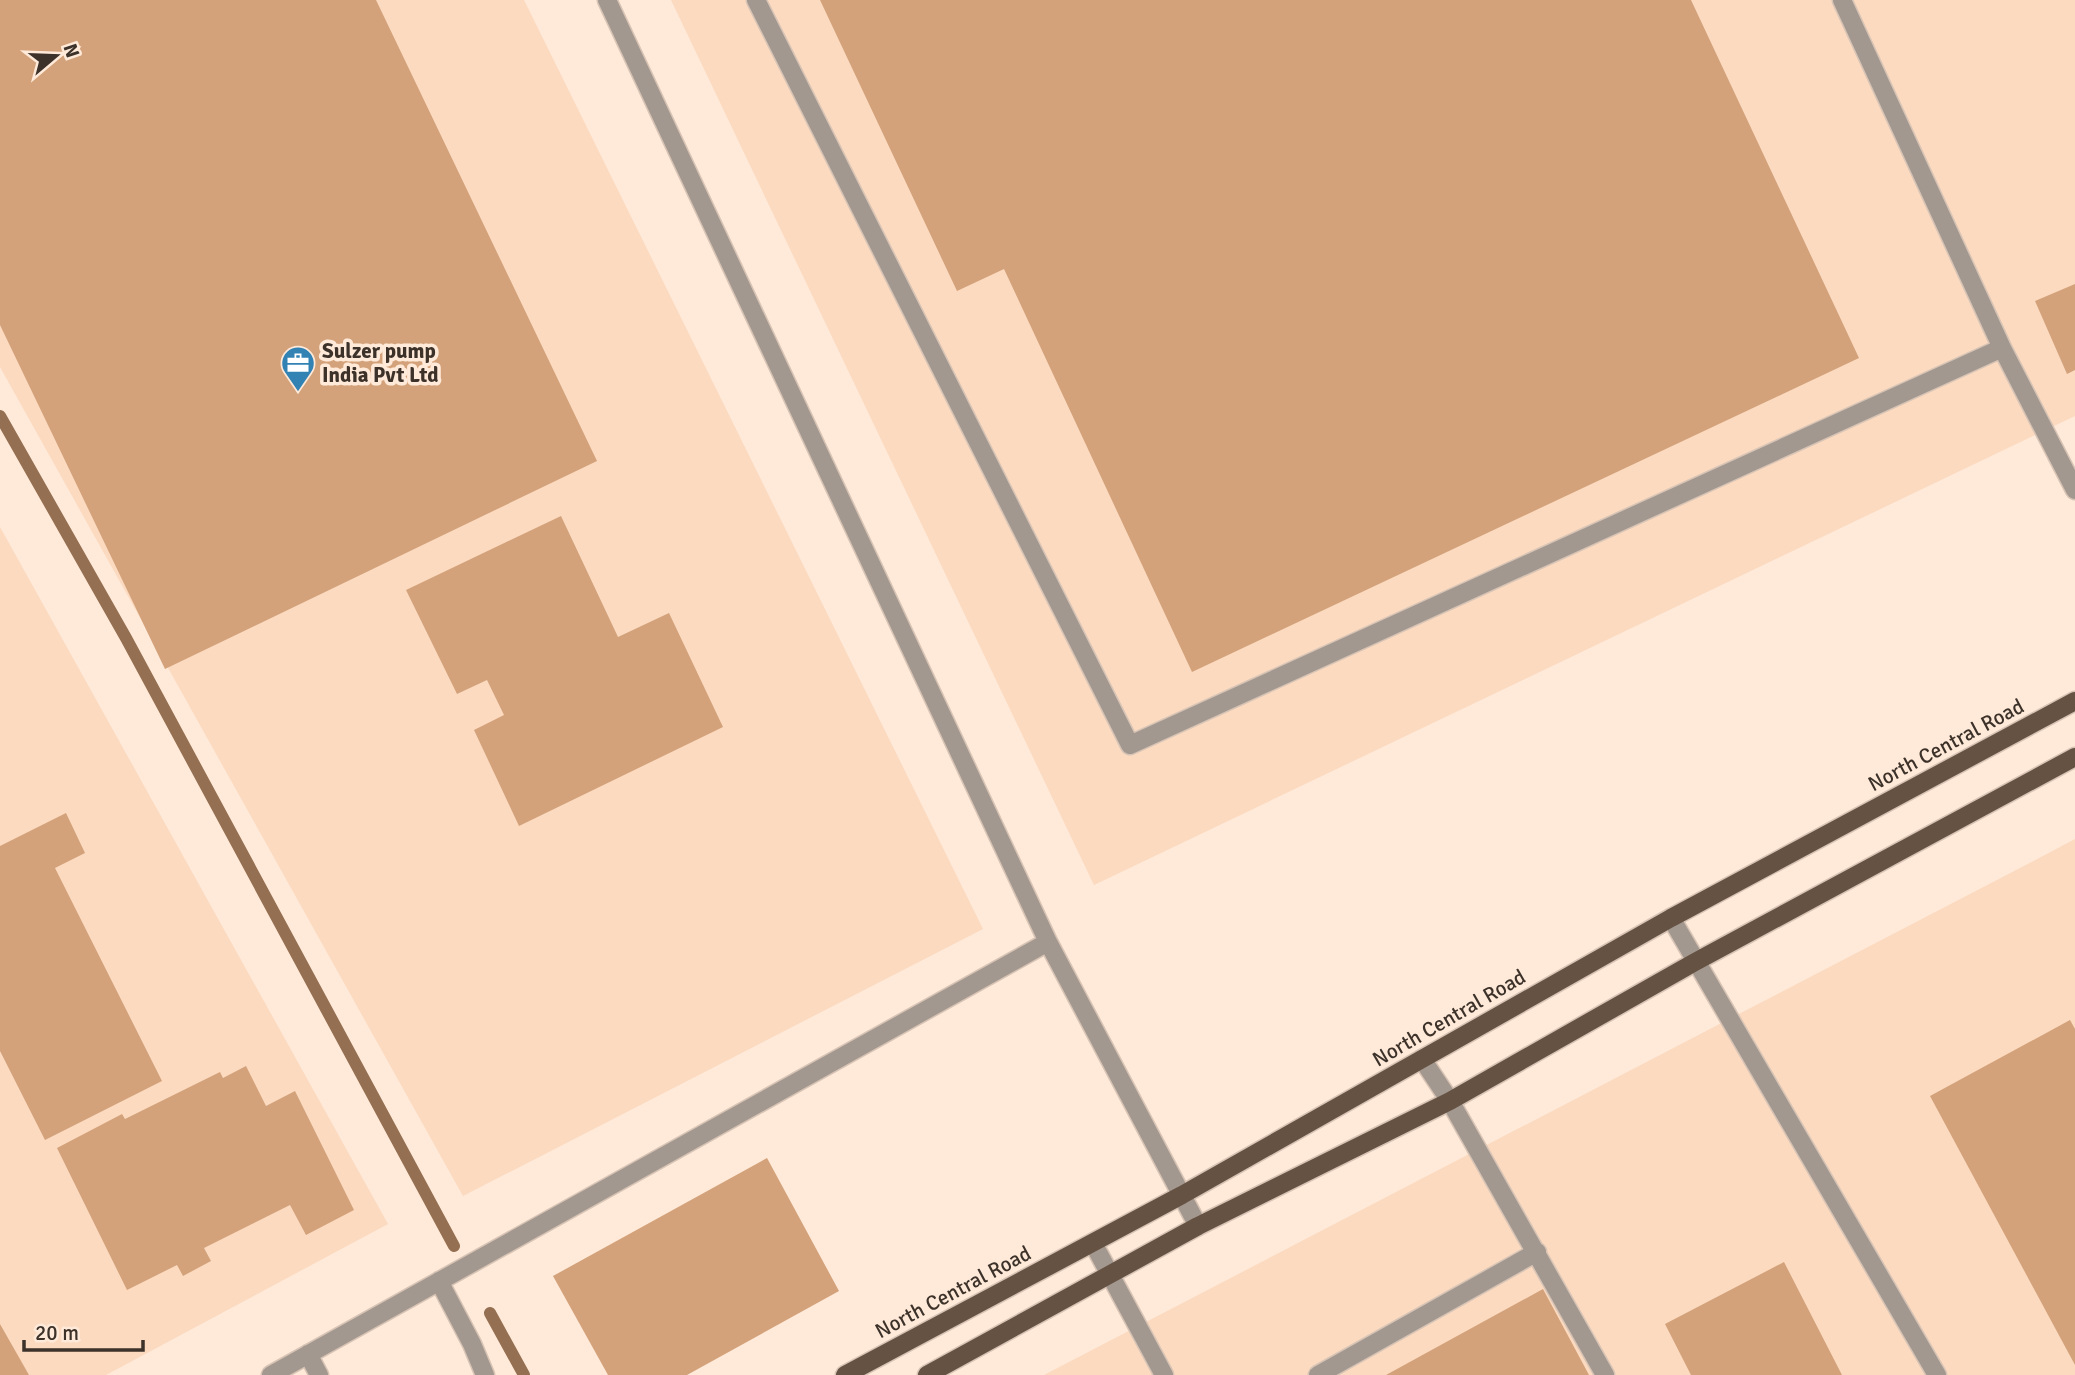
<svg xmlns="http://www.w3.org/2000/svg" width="2075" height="1375" font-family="Signika,sans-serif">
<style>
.built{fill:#fbdac0}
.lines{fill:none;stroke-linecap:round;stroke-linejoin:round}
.stream{stroke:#946f51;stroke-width:12}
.building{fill:#d3a27a}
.minor-casing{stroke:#d8c4b5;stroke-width:21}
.major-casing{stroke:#d8c4b5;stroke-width:21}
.minor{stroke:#a3988f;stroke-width:18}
.major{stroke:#655243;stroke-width:18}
.labels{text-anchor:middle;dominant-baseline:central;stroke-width:7;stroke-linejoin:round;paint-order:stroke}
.poi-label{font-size:21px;font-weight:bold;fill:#3c322a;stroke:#ffe9d8;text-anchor:start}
.street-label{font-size:21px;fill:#3c322a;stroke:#ffe9d8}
</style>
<rect width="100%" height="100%" fill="#ffe9d8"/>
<path class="built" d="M0 0H524L983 929 463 1196 0 367Z
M671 0H2075V416L1094 885Z
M0 527 388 1224 106 1375H0Z
M2075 839V1375H1044L2043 856Z"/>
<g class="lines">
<path class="stream" d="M0 416 126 638 454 1246
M490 1313 524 1375"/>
</g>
<path class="building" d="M0 0H376L597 461 165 669 0 325Z
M820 0H1691L1859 358 1192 672 1004 269 957 291Z
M2075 284V370L2067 374 2035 301Z
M561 516 618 637 669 613 723 727 519 826 474 730 504 715 487 680 457 694 406 590Z
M66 813 85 853 55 868 162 1081 45 1140 0 1051V846Z
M2070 1020 2075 1029V1365L1930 1096Z
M246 1066 266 1106 295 1091 354 1210 306 1235 290 1205 204 1248 211 1261 183 1276 177 1265 127 1290 57 1148 122 1114 125 1119 220 1072 223 1078Z
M767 1158 839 1291 687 1375H608L553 1276Z
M1784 1262 1842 1375H1691L1665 1324Z
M1543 1289 1589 1375H1386Z
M0 1324 29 1375H0Z"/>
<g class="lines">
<g class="minor-casing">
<path id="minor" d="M607 0 1048 942 1198 1226
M756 0 1130 745 2002 348
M1842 0 2002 348 2075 490
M1671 918 1937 1375
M1422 1059 1450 1101 1605 1375
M1093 1243 1164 1375
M439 1281 472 1344 485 1375
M308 1354 319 1375
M271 1375 1048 942
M1318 1375 1537 1252"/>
</g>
<g class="major-casing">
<path id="major" d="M845 1375 1182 1195 1671 918 2075 701
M927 1375 1198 1226 1450 1101 1695 962 2075 757"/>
</g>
<use href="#minor" class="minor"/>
<use href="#major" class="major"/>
</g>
<defs>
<g id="office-pin" transform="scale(1.75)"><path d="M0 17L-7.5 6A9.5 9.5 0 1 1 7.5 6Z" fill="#3282b4" stroke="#ffe9d8"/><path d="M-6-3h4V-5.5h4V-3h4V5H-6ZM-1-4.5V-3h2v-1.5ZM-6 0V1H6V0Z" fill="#fff"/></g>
</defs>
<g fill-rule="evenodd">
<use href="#office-pin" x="298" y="363"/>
</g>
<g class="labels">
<g class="poi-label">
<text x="322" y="351">Sulzer pump<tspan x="322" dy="24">India Pvt Ltd</tspan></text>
</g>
<g class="street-label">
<text transform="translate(1946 745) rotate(-28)">North Central Road</text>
<text transform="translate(1449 1018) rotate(-30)">North Central Road</text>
<text transform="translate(953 1292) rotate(-28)">North Central Road</text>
</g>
</g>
<g transform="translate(56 56) rotate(71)" stroke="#ffe9d8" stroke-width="5" paint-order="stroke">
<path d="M0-5L12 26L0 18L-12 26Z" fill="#3c322a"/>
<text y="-10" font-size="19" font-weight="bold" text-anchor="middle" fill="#3c322a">N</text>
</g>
<path d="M24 1340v10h119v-10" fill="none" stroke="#3c322a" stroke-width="3.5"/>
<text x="35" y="1340" font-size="21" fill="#3c322a" stroke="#ffe9d8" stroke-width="5" paint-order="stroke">20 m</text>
</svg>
